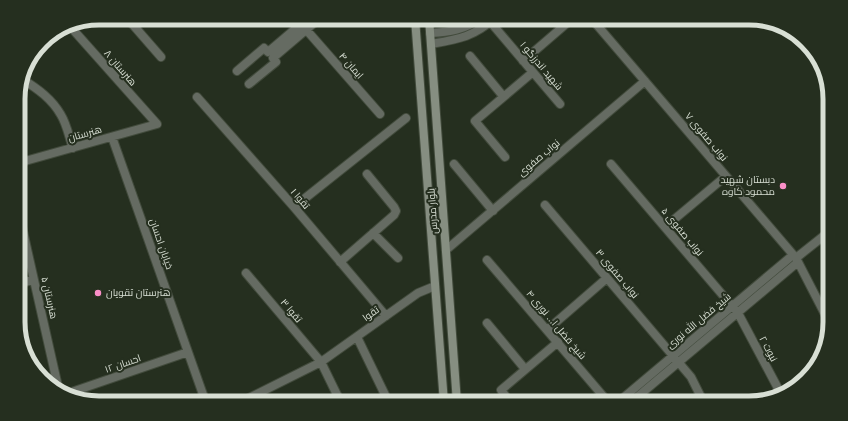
<svg xmlns="http://www.w3.org/2000/svg" width="848" height="421" font-family="'Varela Round',Cairo,sans-serif">
<style>
.lines{fill:none;stroke-linecap:round;stroke-linejoin:round}
.minor-casing{stroke:#424b3c;stroke-width:10}
.secondary-casing{stroke:#424b3c;stroke-width:10}
.minor{stroke:#656b62;stroke-width:8}
.secondary{stroke:#868e81;stroke-width:8}
.poi-dot{fill:#fa8fc7;stroke:#252f1f;stroke-width:1.5}
.labels{text-anchor:middle;dominant-baseline:central;stroke-width:4;stroke-linejoin:round;paint-order:stroke}
.street-label{font-size:10px;fill:#d8dfd4;stroke:#252f1f}
.poi-label{font-size:10px;fill:#d8dfd4;stroke:#252f1f;text-anchor:end}
.rim{fill:none;stroke:#d8dfd4;stroke-width:5}
</style>
<rect width="100%" height="100%" fill="#252f1f"/>
<g class="lines">
<g class="minor-casing">
<path id="minor" d="M127 18 161 57
M296 18 380 114
M487 18 560 104
M591 18 796 258 830 324
M430 33C448 32 466 30 481 18
M431 44C459 39 473 37 495 18
M470 56 503 96
M523 61 573 18
M237 71 264 48 268 52 308 18
M22 79C38 89 52 99 61 115 67 125 69 137 73 148
M249 84 276 62 273 58 320 18
M197 97 294 207 386 316
M112 137 206 403
M505 157 475 121 533 72
M18 163 157 124 68 24
M454 164 493 211
M611 164 738 313 781 394
M545 205 691 377 704 403
M294 207 406 118
M18 209 59 391
M665 227 726 176
M373 233 398 258
M446 250 645 81
M796 258 830 231
M487 260 609 403
M340 262 394 215 396 211 394 207 367 174
M246 273 321 362 341 403
M19 283 34 280
M487 323 525 369
M547 330 607 278
M357 337 389 403
M63 395 188 352
M239 403 321 362 418 293 435 286
M511 403 501 390 558 342
M617 403 793 255
M630 403 798 262"/>
</g>
<g class="secondary-casing">
<path id="secondary" d="M415 18 444 403
M429 18 457 403"/>
</g>
<use href="#minor" class="minor"/>
<use href="#secondary" class="secondary"/>
</g>
<g class="poi-dot">
<circle cx="783" cy="186" r="4"/>
<circle cx="98" cy="293" r="4"/>
</g>
<g class="labels">
<g class="street-label">
<text transform="translate(351 66) rotate(49)">ایمان ۴</text>
<text transform="translate(541 66) rotate(50)">شهید اندرزگو ۱</text>
<text transform="translate(120 68) rotate(49)">هنرستان ۸</text>
<text transform="translate(85 134) rotate(-16)">هنرستان</text>
<text transform="translate(706 137) rotate(50)">نواب صفوی ۷</text>
<text transform="translate(539 158) rotate(-40)">نواب صفوی</text>
<text transform="translate(300 199) rotate(49)">تقوا ۱</text>
<text transform="translate(433 211) rotate(-94)">بلوار مدرس</text>
<text transform="translate(682 232) rotate(50)">نواب صفوی ۵</text>
<text transform="translate(161 244) rotate(71)">خیابان احسان</text>
<text transform="translate(617 274) rotate(50)">نواب صفوی ۳</text>
<text transform="translate(49 298) rotate(77)">هنرستان ۵</text>
<text transform="translate(291 311) rotate(50)">تقوا ۳</text>
<text transform="translate(371 314) rotate(-36)">تقوا</text>
<text transform="translate(699 321) rotate(-40)">شیخ فضل الله نوری</text>
<text transform="translate(556 325) rotate(50)">شیخ فضل ا... نوری ۴</text>
<text transform="translate(768 349) rotate(62)">نبوت ۲</text>
<text transform="translate(123 364) rotate(-19)">احسان ۱۲</text>
</g>
<g class="poi-label">
<text x="775" y="180">دبستان شهید<tspan x="775" dy="12">محمود کاوه</tspan></text>
<text x="106" y="293" text-anchor="start">هنرستان تقویان</text>
</g>
</g>
<path d="M0 0H848V421H0ZM99 25H749A74 74 0 0 1 823 99V322A74 74 0 0 1 749 396H99A74 74 0 0 1 25 322V99A74 74 0 0 1 99 25Z" fill="#252f1f" fill-rule="evenodd"/>
<path class="rim" d="M99 25H749A74 74 0 0 1 823 99V322A74 74 0 0 1 749 396H99A74 74 0 0 1 25 322V99A74 74 0 0 1 99 25Z"/>
</svg>
